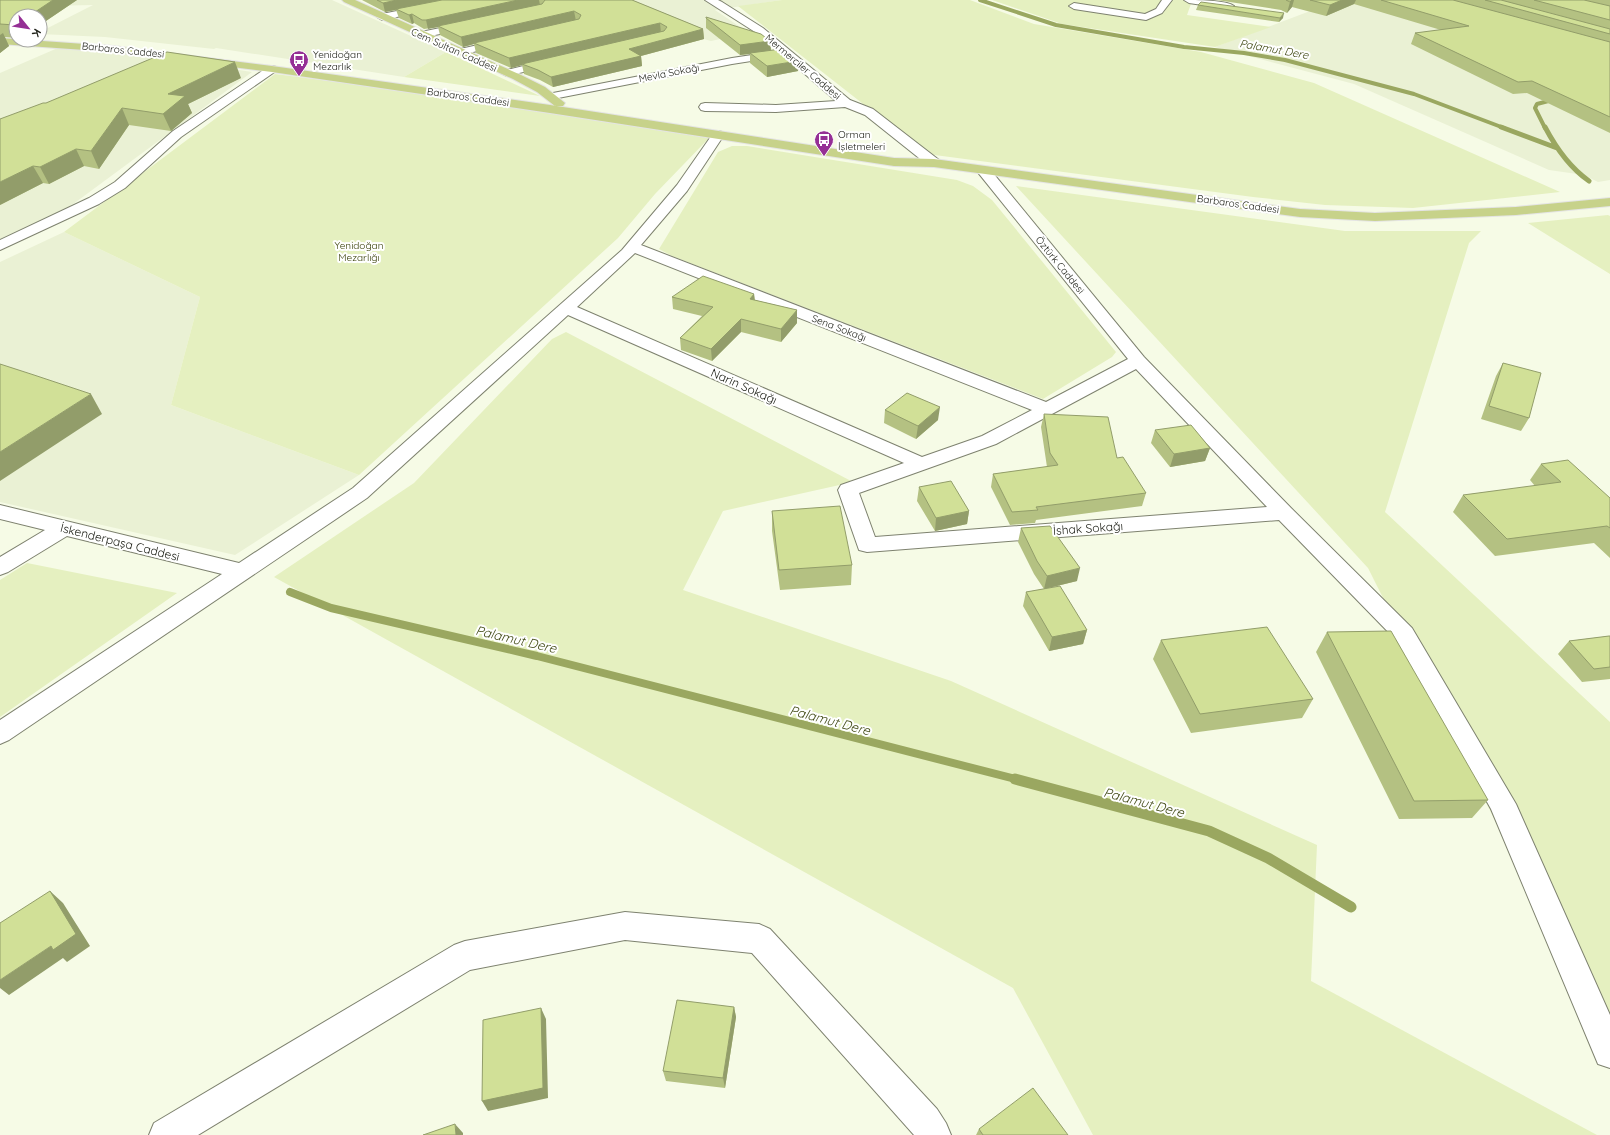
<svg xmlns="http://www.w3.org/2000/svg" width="1610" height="1135" font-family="Quicksand,sans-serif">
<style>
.built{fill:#eaf1d4}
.green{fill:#e5f0c0}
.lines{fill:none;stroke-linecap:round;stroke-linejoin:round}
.stream-far3{stroke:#9aa760;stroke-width:4}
.stream-far2{stroke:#9aa760;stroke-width:5}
.stream-far1{stroke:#9aa760;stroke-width:8}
.stream{stroke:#9aa760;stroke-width:11}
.minor-casing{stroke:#7e826f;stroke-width:2}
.major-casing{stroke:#e4e4e4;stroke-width:2}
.minor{fill:#fff;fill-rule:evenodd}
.major{fill:#c7d28a;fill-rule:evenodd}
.wall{fill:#b4c182}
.shaded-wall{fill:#929d6a}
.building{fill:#d1e097;stroke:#929d6a}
.labels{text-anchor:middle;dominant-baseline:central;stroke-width:4;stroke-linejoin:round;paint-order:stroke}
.far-street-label{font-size:10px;fill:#20221a;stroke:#fff}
.far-poi-label{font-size:10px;fill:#20221a;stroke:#fff;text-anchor:start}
.far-park-label{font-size:10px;fill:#343c03;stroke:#fff}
.far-water-label{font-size:11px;font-style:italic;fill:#3f4812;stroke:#fff}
.street-label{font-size:12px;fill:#20221a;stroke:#fff}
.water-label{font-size:13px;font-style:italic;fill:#3f4812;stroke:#fff}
</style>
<rect width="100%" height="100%" fill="#f6fbe6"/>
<path class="built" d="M0 0H332L446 52 404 77 216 48 214 49 105 37 40 34V32L93 5 0 7Z
M559 0H782L715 10 749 33 711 41Z
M1339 0H1416L1610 54V180L1598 182 1584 175 1549 170 1354 84 1215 47Z
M60 47 130 53 252 72 61 213 0 240V73Z
M64 232 200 297 171 405 359 475 235 555 0 502V262Z"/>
<path class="green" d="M782 0H970L1034 24 1201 52 1314 83 1560 192 1413 208 1325 205 1253 197 927 154 738 6Z
M992 0H1183L1192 1 1187 15 1271 27 1215 47 1062 24Z
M446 52 540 96 404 77Z
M275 74 361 85 711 136 655 194 618 238 359 475 171 405 200 297 64 232Z
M732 146H747L957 180 973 186 992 200 1116 352 1112 357 1043 399 672 256 659 249 718 152Z
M1016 186 1345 231H1481L1469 243 1385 512 1610 722V1045L1600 1029 1368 568Z
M1608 215 1610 216V274L1528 223Z
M566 332 853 482 723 511 683 590 951 681 1317 845 1311 981 1597 1135H1093L1013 988 274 577 414 483 552 339Z
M27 563 177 593 0 717V580Z"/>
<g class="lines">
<path class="stream-far3" d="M980 0 1056 25 1184 47 1244 53 1285 60 1414 94 1504 128
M1545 128 1535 108 1537 104 1556 99"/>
<path class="stream-far2" d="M1501 127 1557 148
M1545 127C1556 148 1569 167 1589 181"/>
<path class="stream-far1" d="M290 592 331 608 537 656 1019 780"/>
<path class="stream" d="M1015 779 1209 831 1268 858 1351 907"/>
<g class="minor-casing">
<path id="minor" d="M451 0H470L465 3 382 20 377 17 382 14Z
M705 0H718L722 2 763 28 850 100 873 109 939 160 941 163 939 166H929L865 115 845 107 776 112 705 111 701 110 699 107 701 104 705 103 776 105 836 101 784 56 732 64 553 99 549 98 547 96 549 94 553 93 732 58 778 51 755 32Z
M1162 0H1172L1162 13 1146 20 1074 9 1069 6 1074 3 1145 14 1156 9Z
M1184 0C1195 0 1227 0 1234 6L1229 9 1189 3Z
M469 22 473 23 474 25 473 27 421 38 416 35 421 32Z
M504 39 509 42 508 44 460 55 455 52 456 50Z
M552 59 556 60 557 62 556 64 507 76 501 73 503 71Z
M272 66 276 67 278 69 276 71 181 137 125 188 99 204 0 250V240L89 198 115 182 173 131 268 67Z
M718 131 722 132 724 135 687 191 641 245 1046 402 1128 359 976 170 978 167H988L1144 357 1291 508 1412 628 1516 804 1610 1015V1068L1598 1064 1491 809 1396 640 1279 520 867 552 859 550 838 490 841 485 904 463 568 315 367 498 9 740 0 744V720L222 574 67 536 8 572 0 575V557L45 530 0 519V505L239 563 353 488 622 250 677 185 714 132ZM635 253 1032 410 982 436 922 457 577 307ZM1136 369 1267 507 875 537 859 493 996 444Z
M625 912 759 924 770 929 937 1109 946 1123 951 1135H914L752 953 625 940 470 970 198 1135H149L154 1123 454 945 465 941Z"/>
</g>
<g class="major-casing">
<path id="major" d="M342 0H355L521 75 545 87 565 103 563 106H555L537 92 513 79 344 2Z
M0 38 113 46 272 66 550 105 894 158 934 159 1300 209 1375 213 1516 207 1610 198V206L1516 215 1375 221 1300 217 934 167 894 166 550 113 272 72 113 52 0 44Z"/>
</g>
<use href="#minor" class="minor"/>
<use href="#major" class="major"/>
</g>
<path class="wall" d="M0 0H77L40 25V16H16V38L5 37 9 46 0 53Z
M362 0H632L703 29 704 39 641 56 642 66 553 87 540 80 524 74 522 65 511 68 476 53 474 44 463 47 440 35 438 27 424 29 414 23 412 24 399 18 396 10 385 12Z
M1217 0H1610V133L1527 93 1513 94 1411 44 1415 33 1441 30 1354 4 1326 16 1292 7 1287 13 1281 10Z
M1198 5 1283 18 1279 22 1196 10Z
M706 18 770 41 771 50 798 61V71L767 77 750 63V54L740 55 706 28Z
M241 78 188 104 192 113 171 131 129 125 99 169 84 166 49 184 43 183 0 205 46 103Z
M754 294 755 300 797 310V323L781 342 741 332 712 361 681 350 680 338 702 316 673 309 672 297Z
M1503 363 1529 418 1521 431 1481 419 1496 376Z
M885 410 938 420 916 439 884 423Z
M1044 414 1117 458 1146 493 1142 506 1036 520 1035 523 1010 525 991 487 993 474 1047 467 1041 427Z
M1155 430 1210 448 1205 461 1170 467 1151 443Z
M1541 464 1610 498V558L1594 543 1495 556 1453 512 1463 495 1535 486 1530 480Z
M919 487 969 511 967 524 935 531 917 501Z
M772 511 852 565 851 585 780 590 772 531Z
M1021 528 1077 581 1045 589 1087 630 1083 644 1049 651 1023 606 1026 592 1044 589 1034 574 1018 542Z
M1327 632 1488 800 1472 818 1399 819 1316 652Z
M1610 636V679L1582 682 1558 654 1569 641Z
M1161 640 1313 699 1302 718 1191 733 1153 659Z
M734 1007 736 1017 725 1088 666 1081 663 1071Z
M979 1129 1068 1135H976Z"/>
<path class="shaded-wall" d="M53 0H77L40 25V16H29Z
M397 0H443L385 12 383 3Z
M518 0H539L540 5 438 26V27L428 29 426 20Z
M1292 0H1294L1292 7 1287 13 1290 2Z
M1342 0H1356L1354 4 1326 16 1330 5Z
M574 11 576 21 474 43V44L463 47 461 37Z
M1284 13 1283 18 1279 22 1280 18Z
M412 14 414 23 412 24 409 15Z
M660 23 661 33 522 64V65L511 68 509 58Z
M703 29 704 39 637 57 641 56 642 66 553 87 551 77 629 49Z
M3 33 9 46 0 53V35Z
M770 41 771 51 740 55V45Z
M798 61V71L767 77V66Z
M235 62 241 78 188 104 192 113 171 131 163 114 168 94Z
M122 108 129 125 99 169 91 151Z
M76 149 84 166 49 184 40 167Z
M33 166 43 183 0 205V182Z
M754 294 755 306 750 299Z
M797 310V323L781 342V329Z
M741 319V332L712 361 711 349Z
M91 394 102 414 0 481V452Z
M940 407 938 420 916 439 918 426Z
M1210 448 1205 461 1170 467 1174 454Z
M969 511 967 524 935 531 936 518Z
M1080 568 1077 581 1044 589 1047 576Z
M1087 630 1083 644 1049 651 1052 637Z
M50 891 63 903 90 946 67 962 63 958 9 995 0 988V980L51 946Z
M734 1007 736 1017 725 1088 723 1078Z
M541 1008 546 1019 548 1098 488 1111 482 1101Z
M455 1124 463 1133V1135H456Z"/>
<path class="building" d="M0 0H53L29 16H16V24L15 25 0 24Z
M377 0H397L383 3Z
M442 0H518L426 20H422L412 14 409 15 396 9Z
M545 0H632L703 29 629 49 641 56 551 77 538 70 522 64 664 31 667 27 660 23 509 58 474 43 579 19 581 15 574 11 461 37 438 26 542 4Z
M1286 0H1292L1290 2Z
M1310 0H1342L1330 5Z
M1381 0H1453L1610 42V117L1532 81 1518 82 1415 33 1469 26Z
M1485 0H1501L1610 29V34Z
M1534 0H1584L1610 6V20Z
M1201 2 1284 13 1280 18 1198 5Z
M706 17 761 34 770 41 740 45 706 18Z
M781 49 798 61 767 66 750 53Z
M167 52 235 62 168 94 185 96 163 114 122 108 91 151 76 149 40 167 33 166 0 182V119L43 103H46Z
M703 276 754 294 750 299 797 310 781 329 741 319 711 349 680 338 713 307 672 297Z
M1503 363 1541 373 1529 418 1489 406Z
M0 364 34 375 91 394 0 452Z
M907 393 940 407 918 426 885 410Z
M1044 414 1108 417 1117 458 1123 457 1146 493 1036 507 1038 510 1012 512 993 474 1058 465 1050 453Z
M1191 425 1210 448 1174 454 1155 430Z
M1568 460 1610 498V528L1607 526 1507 539 1463 495 1561 482 1541 464Z
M951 481 969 511 936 518 919 487Z
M840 506 852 565 779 570 772 511Z
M1050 526 1080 568 1047 576 1037 561 1021 528Z
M1060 586 1087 630 1052 637 1026 592Z
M1267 627 1313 699 1200 714 1161 640Z
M1391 631 1488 800 1414 801 1327 632Z
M1609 636H1610V667L1594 669 1569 641Z
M50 891 76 934 53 950 51 946 0 980V923Z
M677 1000 734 1007 723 1078 663 1071Z
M541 1008 543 1088 482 1101 483 1020Z
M1033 1088 1068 1135H983L979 1129Z
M455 1124 456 1135H423Z"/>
<defs>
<g id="bus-pin" transform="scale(1)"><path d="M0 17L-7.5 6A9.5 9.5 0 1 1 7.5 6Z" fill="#952f95" stroke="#fff"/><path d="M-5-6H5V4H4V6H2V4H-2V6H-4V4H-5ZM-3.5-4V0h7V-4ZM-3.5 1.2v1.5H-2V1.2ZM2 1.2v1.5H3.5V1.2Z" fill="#fff"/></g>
</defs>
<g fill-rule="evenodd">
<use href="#bus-pin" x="299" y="60"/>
<use href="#bus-pin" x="824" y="140"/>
</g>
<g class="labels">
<g class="far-street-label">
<text transform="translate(123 50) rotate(6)">Barbaros Caddesi</text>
<text transform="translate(454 50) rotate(24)">Cem Sultan Caddesi</text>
<text transform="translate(803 67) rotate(40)">Mermerciler Caddesi</text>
<text transform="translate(669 73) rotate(-11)">Mevla Sokağı</text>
<text transform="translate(468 97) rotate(8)">Barbaros Caddesi</text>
<text transform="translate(1238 204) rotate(8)">Barbaros Caddesi</text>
<text transform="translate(1060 265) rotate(51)">Öztürk Caddesi</text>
<text transform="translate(839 328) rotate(21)">Sena Sokağı</text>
</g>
<g class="far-poi-label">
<text x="313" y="54">Yenidoğan<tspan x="313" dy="12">Mezarlık</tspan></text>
<text x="838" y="134">Orman<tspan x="838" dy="12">İşletmeleri</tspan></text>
</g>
<g class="far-park-label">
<text x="359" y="245">Yenidoğan<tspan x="359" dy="12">Mezarlığı</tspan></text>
</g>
<g class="far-water-label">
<text transform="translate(1274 49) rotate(10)">Palamut Dere</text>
</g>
<g class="street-label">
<text transform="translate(744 386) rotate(24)">Narin Sokağı</text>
<text transform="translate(1088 528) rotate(-4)">İshak Sokağı</text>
<text transform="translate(120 542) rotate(14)">İskenderpaşa Caddesi</text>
</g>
<g class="water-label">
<text transform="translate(516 639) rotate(13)">Palamut Dere</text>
<text transform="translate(830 720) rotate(15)">Palamut Dere</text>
<text transform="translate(1144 802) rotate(15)">Palamut Dere</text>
</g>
</g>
<g transform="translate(28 28) rotate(120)"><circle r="19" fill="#ffffff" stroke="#a6a7a3"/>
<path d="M0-3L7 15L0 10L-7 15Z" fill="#952f95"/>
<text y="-6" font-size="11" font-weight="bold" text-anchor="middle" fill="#20221a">K</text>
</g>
</svg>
